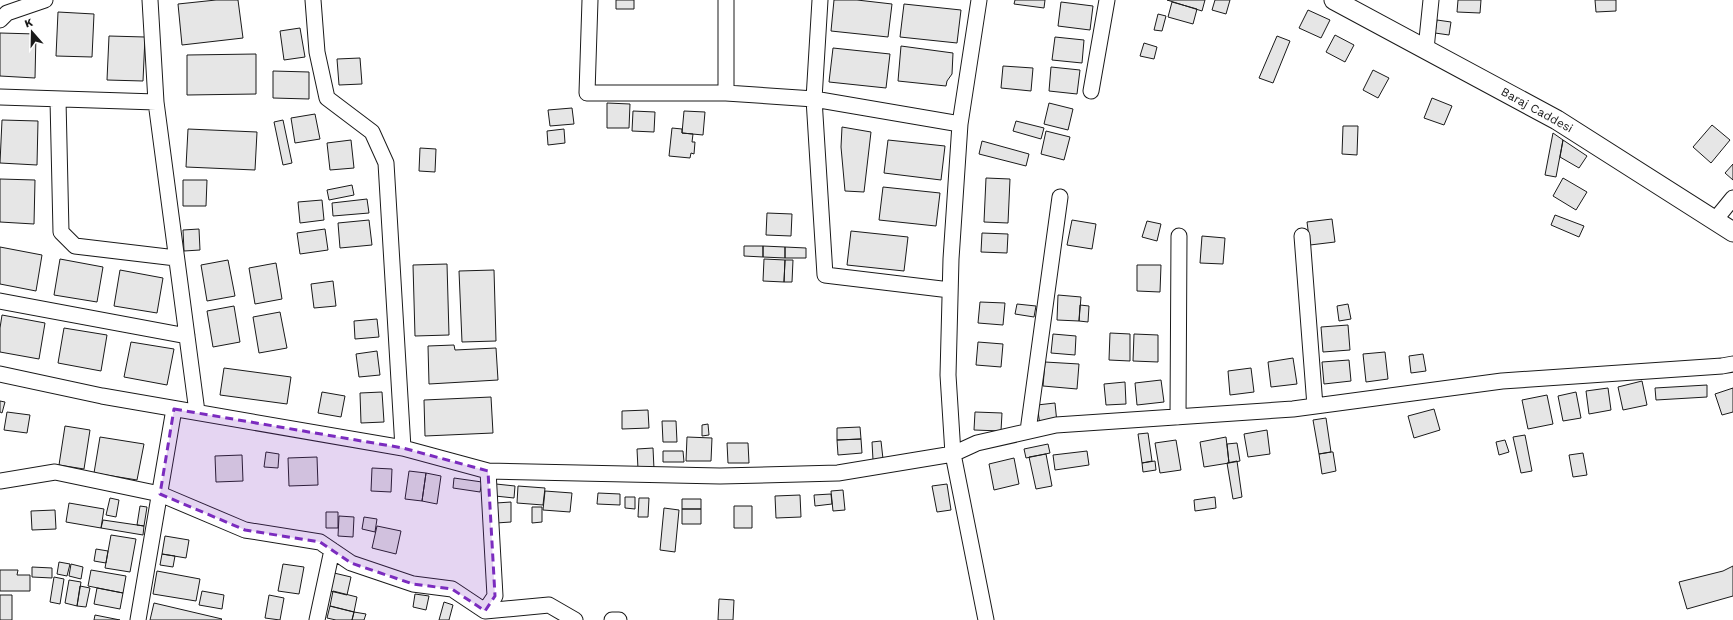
<svg xmlns="http://www.w3.org/2000/svg" width="1733" height="620" font-family="'Work Sans',sans-serif">
<style>
.building{fill:#e6e6e6;stroke:#1a1a1a}
.lines{fill:none;stroke-linecap:round;stroke-linejoin:round}
.minor-casing{stroke:#1a1a1a;stroke-width:17}
.major-casing{stroke:#1a1a1a;stroke-width:21}
.minor{stroke:#fff;stroke-width:15}
.major{stroke:#fff;stroke-width:19}
.marked{fill:#7b2cbf;fill-opacity:0.2;stroke:#7b2cbf;stroke-width:3;stroke-dasharray:8 5;stroke-linejoin:round}
.labels{text-anchor:middle;dominant-baseline:central;stroke-width:3;stroke-linejoin:round;paint-order:stroke}
.street-label{font-size:12px;fill:#1a1a1a;stroke:#fff}
</style>
<rect width="100%" height="100%" fill="#fff"/>
<path class="building" d="M216 0H238L243 38 182 45 178 4Z
M616 0H634V9H616Z
M834 0H857L892 4 888 37 831 31Z
M1015 0H1045L1044 8 1014 4Z
M1167 0H1205L1202 11Z
M1215 0H1230L1226 14 1212 10Z
M1458 0H1481L1480 13 1457 12Z
M1595 0H1616V11L1596 12Z
M1061 2 1093 6 1090 30 1058 26Z
M1172 2 1197 9 1193 24 1168 17Z
M904 4 961 10 957 43 900 37Z
M1308 10 1330 20 1321 38 1299 28Z
M58 12 94 14 92 57 56 56Z
M1158 14 1166 16 1162 31 1154 30Z
M1437 20 1451 22 1449 35 1435 33Z
M300 28 305 57 284 60 280 31Z
M0 33 36 34 35 78 0 76Z
M1335 35 1354 45 1345 62 1326 52Z
M109 36 145 37 143 81 107 80Z
M1277 36 1290 41 1273 83 1259 78Z
M1055 37 1084 40 1082 63 1052 60Z
M1144 43 1157 47 1154 59 1140 56Z
M901 46 953 53 952 74 947 81 946 86 898 81Z
M833 48 890 54 886 88 829 82Z
M256 54V94L187 95V55Z
M360 58 362 84 339 85 337 59Z
M1003 66 1033 68 1031 91 1001 88Z
M1051 67 1080 70 1077 94 1049 91Z
M1373 70 1389 78 1378 98 1363 90Z
M273 71 309 72V99L273 98Z
M1432 98 1452 106 1444 125 1424 118Z
M607 103 630 104 629 128H607Z
M1049 103 1073 109 1068 130 1044 124Z
M572 108 574 124 550 126 548 110Z
M633 111 655 112 654 132 632 131Z
M684 111 705 112 703 135 682 133Z
M315 114 320 139 295 143 291 118Z
M2 120 38 121 37 165 0 163Z
M283 120 292 163 283 165 274 122Z
M1016 121 1044 128 1041 139 1013 131Z
M1712 125 1730 140 1711 163 1693 147Z
M1343 126H1358L1357 155 1342 154Z
M842 127 871 132 864 192 845 191 841 147Z
M672 128 682 129V133L693 134 692 142H695L694 154 691 153 690 158 669 156Z
M188 129 257 132 255 170 186 167Z
M564 129 565 143 548 145 547 131Z
M1046 131 1070 137 1064 160 1041 154Z
M1553 133 1563 140 1556 177 1545 175Z
M351 140 354 168 330 170 327 143Z
M888 140 945 146 941 180 884 173Z
M1563 140 1587 156 1579 168 1560 157Z
M982 141 1029 154 1026 166 979 154Z
M420 148 436 149 435 172 419 171Z
M1733 164V180L1725 173Z
M986 178 1010 179 1008 223 984 222Z
M1563 178 1587 192 1576 210 1553 196Z
M0 179 35 180 34 224 0 222Z
M183 180H207L206 206H183Z
M352 185 354 195 329 200 327 190Z
M883 187 940 193 936 226 879 220Z
M367 199 369 213 333 216 332 203Z
M322 200 324 220 300 223 298 202Z
M767 213 792 214 791 236 766 235Z
M1555 215 1584 226 1579 237 1551 225Z
M1332 219 1335 242 1310 245 1307 222Z
M369 220 372 245 340 248 338 223Z
M1072 220 1096 224 1092 249 1067 245Z
M1147 221 1161 224 1157 241 1142 237Z
M199 229 200 250 184 251 183 230Z
M325 229 328 250 300 254 297 233Z
M851 231 908 237 904 271 847 265Z
M982 233 1008 234 1007 253 981 252Z
M1202 236 1225 238 1223 264 1200 263Z
M744 246H763V257L744 256Z
M763 246 785 247V258L763 257Z
M0 247 42 255 36 291 0 284Z
M785 247 806 248V258H785Z
M60 259 103 267 97 302 54 295Z
M764 259 785 260 784 282 763 281Z
M228 260 235 296 207 301 201 265Z
M785 260H793L792 282H784Z
M276 263 282 299 255 304 249 268Z
M447 264 449 335 415 336 413 265Z
M1137 265H1161L1160 292 1137 291Z
M120 270 163 278 157 313 114 306Z
M494 270 496 341 462 342 459 271Z
M333 281 336 306 314 308 311 284Z
M1058 295 1081 297 1079 321 1057 320Z
M980 302 1005 303 1003 325 978 323Z
M1017 304 1036 306 1034 317 1015 314Z
M1348 304 1351 319 1339 321 1337 306Z
M1080 305 1089 306 1088 322 1079 321Z
M234 306 240 342 213 347 207 311Z
M280 312 287 348 259 353 253 317Z
M2 315 45 323 39 359 0 352V328Z
M377 319 379 337 355 339 354 321Z
M1348 325 1350 350 1323 352 1321 327Z
M64 328 107 335 101 371 58 363Z
M1110 333 1130 334V361L1109 360Z
M1053 334 1076 336 1075 355 1051 353Z
M1134 334 1158 335V362L1133 361Z
M131 342 174 349 167 385 124 377Z
M978 342 1003 344 1001 367 976 365Z
M454 345 455 350 496 348 498 380 429 384 428 346Z
M377 351 380 375 359 377 356 354Z
M1385 352 1388 379 1366 382 1363 354Z
M1423 354 1426 371 1411 373 1409 356Z
M1293 358 1297 384 1271 387 1268 362Z
M1349 360 1351 381 1324 384 1322 362Z
M1045 362 1079 364 1077 389 1043 386Z
M224 368 291 377 287 404 220 395Z
M1251 368 1254 392 1230 395 1228 371Z
M1161 380 1164 402 1137 405 1135 383Z
M1642 381 1647 405 1623 410 1618 387Z
M1125 382 1126 404 1106 405 1104 384Z
M1707 385V397L1656 400 1655 388Z
M1608 388 1611 410 1589 414 1586 391Z
M1733 388V412L1722 415 1715 394Z
M322 392 345 396 341 417 318 413Z
M382 392 384 422 361 423 360 393Z
M1576 392 1581 418 1563 421 1558 396Z
M1547 395 1553 424 1528 429 1522 400Z
M491 397 493 433 425 436 424 400Z
M0 401 5 402 2 413 0 412Z
M1055 403 1057 423 1040 425 1037 405Z
M1434 409 1440 430 1414 438 1408 416Z
M648 410 649 428 622 429V411Z
M7 412 30 415 27 433 4 430Z
M975 412 1002 413 1001 431 974 430Z
M1326 418 1331 452 1319 454 1313 420Z
M662 421H676L677 442H663Z
M708 424 709 435 702 436V425Z
M65 426 90 430 84 469 59 465Z
M860 427 861 439 837 440V428Z
M1267 430 1270 454 1248 457 1244 434Z
M1148 433 1152 461 1142 463 1138 434Z
M1525 435 1532 471 1521 473 1513 437Z
M100 437 144 444 137 480 94 473Z
M687 437 712 438 711 461H686Z
M1226 437 1229 463 1204 467 1200 442Z
M861 439 862 453 838 455 837 440Z
M1176 440 1181 470 1160 473 1155 443Z
M1505 440 1509 452 1499 455 1496 442Z
M881 441 883 459 873 460 872 442Z
M727 443H748L749 463H728Z
M1237 443 1240 461 1229 463 1227 444Z
M1048 444 1050 453 1026 458 1024 449Z
M653 448 654 469H638L637 449Z
M663 451H683L684 462H663Z
M1087 451 1089 465 1055 470 1053 455Z
M266 452 279 454 278 468 264 467Z
M1331 452H1333L1336 471 1322 474 1319 454Z
M1583 453 1587 475 1573 477 1569 455Z
M1046 454 1052 486 1036 489 1029 457Z
M242 455 243 481 216 482 215 456Z
M317 457 318 485 289 486 288 458Z
M1014 458 1019 484 994 490 989 464Z
M1155 461 1156 470 1143 472 1142 463Z
M1237 461 1242 497 1233 499 1227 463Z
M372 468 392 469 391 492 371 491Z
M409 471 426 473 422 501 405 499Z
M426 473 441 476 437 504 422 501Z
M454 478 482 482 480 492 453 488Z
M496 484 515 486 514 498 495 496Z
M947 484 951 510 937 512 932 486Z
M518 486 545 488 543 505 517 503Z
M843 490 845 510 833 511 831 491Z
M545 491 572 493 570 512 543 510Z
M598 493 620 494V505L597 504Z
M831 494 832 504 815 506 814 495Z
M800 495 801 517 776 518 775 496Z
M625 497H635V509L625 508Z
M1215 497 1216 508 1195 511 1194 500Z
M110 498 119 500 116 517 106 515Z
M639 498H649L648 517H638Z
M682 499H701V509H682Z
M511 502V522L496 523V503Z
M69 503 104 509 101 528 66 522Z
M140 506 147 507 144 526 137 525Z
M734 506H752V528H734Z
M532 507H542V522L532 523Z
M664 508 679 510 675 552 660 550Z
M682 509H701V524H682Z
M55 510 56 529 32 530 31 511Z
M326 512H338V528H326Z
M339 516 354 517 353 537 338 536Z
M364 517 377 519 375 532 362 529Z
M103 520 144 526 143 535 101 528Z
M377 526 401 531 396 554 372 548Z
M111 535 136 539 130 572 105 568Z
M165 536 189 540 186 558 162 554Z
M96 549 108 551 106 563 94 561Z
M162 554 175 556 173 567 160 565Z
M59 562 70 564 67 576 57 574Z
M71 564 83 567 81 579 69 576Z
M283 564 304 567 299 594 278 591Z
M1733 566V596L1687 609 1679 582 1723 571Z
M32 567 52 568V578L32 577Z
M0 570H18L17 575H30V591H0Z
M91 570 126 576 123 593 88 586Z
M157 571 200 579 196 601 153 594Z
M334 573 351 577 347 595 330 591Z
M54 577 64 579 60 604 50 602Z
M69 580 81 582 77 606 65 603Z
M80 586 90 588 86 607 77 606Z
M97 588 123 593 120 609 94 604Z
M202 591 224 595 222 609 199 605Z
M333 591 357 597 354 612 330 606Z
M415 594 429 596 426 610 413 607Z
M0 595H12V620H0Z
M269 595 284 598 280 620 265 618Z
M719 599 734 600 733 620H718Z
M444 602 453 605 449 620H439Z
M154 603 222 619 221 620H150Z
M330 606 354 612 352 620H336L327 618Z
M354 612 366 614 364 620H352Z
M95 615 120 620H94Z"/>
<g class="lines">
<g class="minor-casing">
<path id="minor" d="M150 0 156 102 197 412
M313 0 317 52 327 98 372 132 386 163 403 448
M590 0 587 93H726L814 99 960 124
M726 0V93
M820 0 814 99 825 275 950 290
M979 0 960 124 951 259 948 375 953 454 986 620
M0 20 7 13 45 0
M1426 49 1431 0
M1091 91 1107 0
M0 97 156 102
M58 100 61 232 75 246 176 258
M1715 220 1733 198
M1302 236 1315 406
M0 301 187 336
M0 374 102 396 403 448 488 471 720 476 838 473 953 454 977 443 1056 425 1293 409 1502 381 1722 366 1733 364
M1178 417 1179 236
M1028 431 1060 197
M0 481 55 472 160 494 245 530 320 542 351 563 413 584 452 589 485 611 549 605 575 620
M485 611 495 596 488 471
M138 620 174 409
M317 620 332 550
M612 620H619"/>
</g>
<g class="major-casing">
<path id="major" d="M1334 0 1557 120 1733 232"/>
</g>
<use href="#minor" class="minor"/>
<use href="#major" class="major"/>
</g>
<path class="marked" d="M174 409 403 448 488 471 495 596 485 611 452 589 413 584 351 563 320 542 245 530 160 494Z"/>
<g class="labels">
<g class="street-label">
<text transform="translate(1537 110) rotate(29)">Baraj Caddesi</text>
</g>
</g>
<g transform="translate(32 32) rotate(340)" stroke="#ffffff" stroke-width="3" paint-order="stroke">
<path d="M0-3L7 15L0 10L-7 15Z" fill="#1a1a1a"/>
<text y="-6" font-size="11" font-weight="bold" text-anchor="middle" fill="#1a1a1a">K</text>
</g>
</svg>
